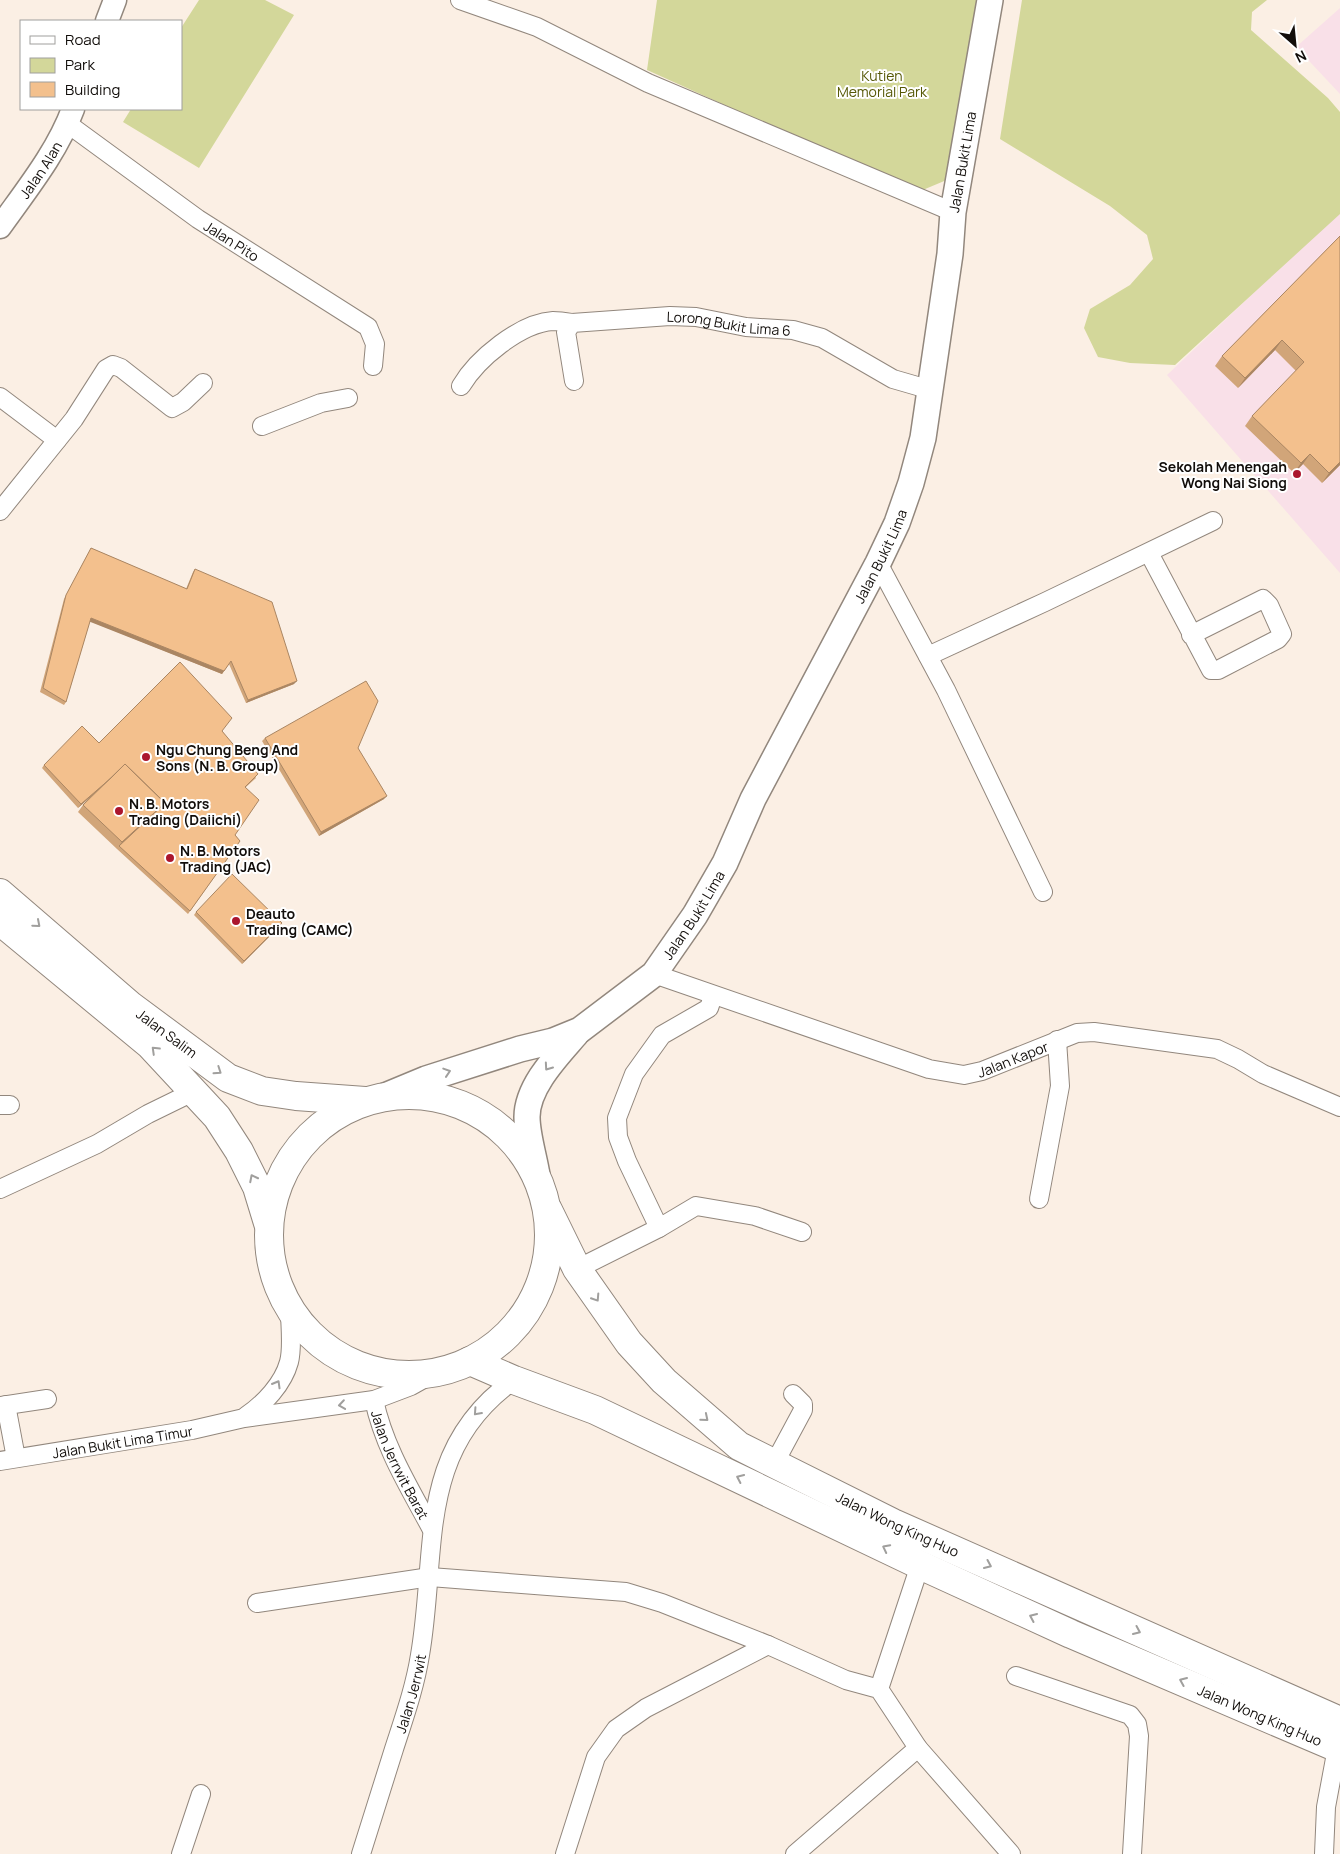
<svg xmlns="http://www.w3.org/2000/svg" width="1340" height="1854" font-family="Manrope,sans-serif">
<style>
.education{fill:#f9e0e8}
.green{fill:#d3d79a}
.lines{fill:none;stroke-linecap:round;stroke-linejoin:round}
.minor-casing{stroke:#92877d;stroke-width:20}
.tertiary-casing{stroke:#92877d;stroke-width:25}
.secondary-casing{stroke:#92877d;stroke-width:28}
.primary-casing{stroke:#92877d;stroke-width:30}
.minor{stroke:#fff;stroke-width:18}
.tertiary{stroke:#fff;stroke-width:22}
.secondary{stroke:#fff;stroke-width:25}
.primary{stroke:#fff;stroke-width:28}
.wall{fill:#d1a579}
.shaded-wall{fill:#aa8663}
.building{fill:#f3c08d;stroke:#aa8663}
.oneway{stroke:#a09f9d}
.poi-dot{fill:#ab162d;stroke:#fff;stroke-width:2}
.labels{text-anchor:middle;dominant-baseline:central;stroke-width:4;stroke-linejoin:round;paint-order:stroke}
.park-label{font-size:14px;fill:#565806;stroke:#fff}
.street-label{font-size:14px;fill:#120e0b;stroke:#fff}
.poi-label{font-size:14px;font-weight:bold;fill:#120e0b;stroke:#fff;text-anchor:start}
</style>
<rect width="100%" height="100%" fill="#fbefe4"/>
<path class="education" d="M1340 8V94L1296 47Z
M1340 211V573L1167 375Z"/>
<path class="green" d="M199 0H265L294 15 199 168 123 122 131 109H181V28Z
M657 0H982L949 179 918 192 647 70Z
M1022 0H1267L1252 12 1251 30 1328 98 1340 112V214L1175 365 1130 363 1098 357 1084 328 1090 309 1130 285 1153 259 1147 235 1110 206 1000 139Z"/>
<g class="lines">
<g class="minor-casing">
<g id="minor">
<path d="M460 0 537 27 648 83 953 212"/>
<path id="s1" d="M68 124 198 219 368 327 375 344 373 366"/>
<path id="s2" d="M574 381 566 332 572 323 670 316 696 317 746 327 793 330 822 338 893 379 931 390"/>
<path d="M461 386C477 359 520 323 553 321 559 321 566 322 572 323"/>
<path d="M0 397 57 440"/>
<path d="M262 426 321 403 348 398"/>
<path d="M0 511 74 419 106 369 113 365 121 368 172 408 183 402 203 383"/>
<path d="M1149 553 1211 670H1218L1278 639 1282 634 1269 605 1263 599 1191 635"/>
<path d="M878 563 946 690 1043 892"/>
<path d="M928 656 1045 602 1213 521"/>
<path id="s3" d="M654 974 929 1069 964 1075 982 1071 1077 1033 1094 1032 1217 1049 1238 1059 1263 1074 1340 1107"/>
<path d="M0 1105H10"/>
<path d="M0 1189 97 1144 148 1114 195 1091"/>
<path d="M1039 1199 1060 1086 1057 1040"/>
<path d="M659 1228 627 1161 618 1137 617 1118 634 1074 662 1035 709 1008 713 996"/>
<path d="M577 1269 659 1228 696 1206 755 1216 802 1232"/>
<path id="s4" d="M374 1400C384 1447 409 1487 431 1528"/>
<path d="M6 1405 16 1458"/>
<path d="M0 1406 47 1399"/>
<path d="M246 1416C264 1404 283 1384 289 1362 293 1347 290 1326 290 1311"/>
<path id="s5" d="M0 1461 192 1430 244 1418 374 1400 411 1386 436 1372"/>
<path d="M774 1464 803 1410V1404L793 1394"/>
<path d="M257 1603 430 1577 626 1592 662 1603 768 1645 846 1680 879 1689 918 1748 1011 1854"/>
<path d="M1016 1676 1130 1715 1137 1724 1139 1736 1132 1854"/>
<path d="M879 1689 920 1565"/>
<path d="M181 1854 201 1794"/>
<path id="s6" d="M361 1854C372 1819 383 1784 394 1749 404 1718 415 1687 420 1655 438 1551 415 1450 514 1380"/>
<path d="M565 1854 596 1757 616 1729 646 1708 768 1645"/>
<path d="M795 1854 918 1748"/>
<path d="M1324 1854 1326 1807 1337 1748"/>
</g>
</g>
<g class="tertiary-casing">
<g id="tertiary">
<path d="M107 21 115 0"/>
<path id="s7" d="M0 227C27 189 57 152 73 109"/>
</g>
</g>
<g class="secondary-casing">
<g id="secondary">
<path id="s8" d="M385 1096 426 1079 520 1049 553 1041 580 1030 654 974 695 915 725 863 753 799 878 563 897 523 911 483 923 438 950 254 953 212 990 0"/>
<path d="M537 1175C534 1156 527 1135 527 1117 527 1086 558 1055 576 1034"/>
</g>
</g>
<g class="primary-casing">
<g id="primary">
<path id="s9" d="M0 893 131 1006 228 1078 262 1091 296 1096 365 1101"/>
<path d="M0 921 150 1045 217 1117 239 1151 257 1187 268 1223"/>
<circle cx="409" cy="1235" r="140"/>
<path id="s10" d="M548 1210 577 1269 629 1343 664 1381 739 1446 893 1523 1340 1721"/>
<path id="s11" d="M470 1361 514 1380 595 1410 920 1565 1071 1634 1340 1749"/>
</g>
</g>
<use href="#minor" class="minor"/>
<use href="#tertiary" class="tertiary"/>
<use href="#secondary" class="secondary"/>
<use href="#primary" class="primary"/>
</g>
<path class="wall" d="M1340 236V465L1322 483 1303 464 1294 473 1245 426 1252 416 1296 371 1275 350 1238 388 1215 366 1222 356Z
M91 548 186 589 193 572 195 569 294 684 246 703 229 664 222 674 90 621 66 702 64 705 40 692 64 599Z
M222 731 256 778 246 787 235 835 240 841 188 914 117 849 78 812 83 805 97 791 78 808 42 768 44 765 99 743Z
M265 738 358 748 384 799 319 836 262 741Z
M196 912 280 926 242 964 194 915Z"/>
<path class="shaded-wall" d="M1282 340 1275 350 1238 388 1245 378Z
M1310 454 1303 464 1294 473 1301 463Z
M1340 462V465L1322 483 1329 473Z
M91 618 224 671 222 674 88 621Z
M297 681 294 684 246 703 248 700Z
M123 768 120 771 78 808 81 804Z
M387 796 384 799 319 836 321 832Z
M165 803 160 810 119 846 122 842Z
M282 923 280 926 242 964 244 961Z"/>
<path class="building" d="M1340 236V462L1329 473 1310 454 1301 463 1252 416 1304 362 1282 340 1245 378 1222 356Z
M91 548 187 589 195 569 272 602 297 681 248 700 231 661 224 671 91 618 66 702 43 688 66 595Z
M180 662 232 718 222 731 258 774 245 787 259 800 235 835 240 841 190 911 119 846 162 806 165 803 125 764 111 778 81 804 44 765 82 726 99 743Z
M366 681 378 701 358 748 387 796 321 832 265 738Z
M125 764 165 803 122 842 83 805Z
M232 874 282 923 244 961 196 912Z"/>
<defs><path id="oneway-chevron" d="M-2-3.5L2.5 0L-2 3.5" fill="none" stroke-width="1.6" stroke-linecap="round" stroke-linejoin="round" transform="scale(1.25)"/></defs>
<g class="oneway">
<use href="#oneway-chevron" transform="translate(37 924) rotate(41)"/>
<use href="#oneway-chevron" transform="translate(155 1050) rotate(-136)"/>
<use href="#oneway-chevron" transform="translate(548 1067) rotate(125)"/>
<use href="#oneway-chevron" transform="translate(218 1071) rotate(34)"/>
<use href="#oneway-chevron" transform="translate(447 1072) rotate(-18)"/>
<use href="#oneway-chevron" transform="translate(253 1178) rotate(-117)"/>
<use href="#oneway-chevron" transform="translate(596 1298) rotate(57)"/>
<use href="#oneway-chevron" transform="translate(277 1384) rotate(-60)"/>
<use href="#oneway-chevron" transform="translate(342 1405) rotate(172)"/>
<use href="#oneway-chevron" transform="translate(477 1412) rotate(132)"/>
<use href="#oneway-chevron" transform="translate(705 1418) rotate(40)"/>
<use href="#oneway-chevron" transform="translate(740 1478) rotate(-155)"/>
<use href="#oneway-chevron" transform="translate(886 1548) rotate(-153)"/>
<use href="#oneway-chevron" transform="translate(988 1565) rotate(24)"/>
<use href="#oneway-chevron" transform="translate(1033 1617) rotate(-156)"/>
<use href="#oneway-chevron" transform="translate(1137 1631) rotate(24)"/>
<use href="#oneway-chevron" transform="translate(1183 1681) rotate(-157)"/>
</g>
<g class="poi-dot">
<circle cx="1297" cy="474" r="5"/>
<circle cx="146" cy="757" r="5"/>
<circle cx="119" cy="811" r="5"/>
<circle cx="170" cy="858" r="5"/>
<circle cx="236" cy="921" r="5"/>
</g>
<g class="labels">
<g class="park-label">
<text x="882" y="75">Kutien<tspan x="882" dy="16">Memorial Park</tspan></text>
</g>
<g class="street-label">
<text stroke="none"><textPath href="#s8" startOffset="1180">Jalan Bukit Lima</textPath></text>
<text stroke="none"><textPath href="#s7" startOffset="70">Jalan Alan</textPath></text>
<text stroke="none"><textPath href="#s1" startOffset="201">Jalan Pito</textPath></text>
<text stroke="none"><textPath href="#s2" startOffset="218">Lorong Bukit Lima 6</textPath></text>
<text stroke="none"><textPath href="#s8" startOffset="775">Jalan Bukit Lima</textPath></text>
<text stroke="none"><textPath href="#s8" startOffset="370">Jalan Bukit Lima</textPath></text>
<text stroke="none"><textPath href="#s9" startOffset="218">Jalan Salim</textPath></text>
<text stroke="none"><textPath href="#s3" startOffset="378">Jalan Kapor</textPath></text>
<text stroke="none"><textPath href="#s5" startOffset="124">Jalan Bukit Lima Timur</textPath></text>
<text stroke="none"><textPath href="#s4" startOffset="70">Jalan Jerrwit Barat</textPath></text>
<text stroke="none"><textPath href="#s10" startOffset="484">Jalan Wong King Huo</textPath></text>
<text stroke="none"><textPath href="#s6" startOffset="168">Jalan Jerrwit</textPath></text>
<text stroke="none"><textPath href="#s11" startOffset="866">Jalan Wong King Huo</textPath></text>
</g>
<g class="poi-label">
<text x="1287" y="466" text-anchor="end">Sekolah Menengah<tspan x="1287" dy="16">Wong Nai Siong</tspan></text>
<text x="156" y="749">Ngu Chung Beng And<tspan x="156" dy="16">Sons (N. B. Group)</tspan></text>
<text x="129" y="803">N. B. Motors<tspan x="129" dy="16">Trading (Daiichi)</tspan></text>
<text x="180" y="850">N. B. Motors<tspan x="180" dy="16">Trading (JAC)</tspan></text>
<text x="246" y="913">Deauto<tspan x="246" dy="16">Trading (CAMC)</tspan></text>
</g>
</g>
<rect x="20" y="20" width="162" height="90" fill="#ffffff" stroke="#a09f9d"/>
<rect x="30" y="36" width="25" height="8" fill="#ffffff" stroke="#a09f9d"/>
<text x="65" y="45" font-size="15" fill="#120e0b">Road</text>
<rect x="30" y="58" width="25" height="15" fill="#d3d79a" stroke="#a09f9d"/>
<text x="65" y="70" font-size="15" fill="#120e0b">Park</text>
<rect x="30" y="82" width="25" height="15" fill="#f3c08d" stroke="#a09f9d"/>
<text x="65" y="95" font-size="15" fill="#120e0b">Building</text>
<g transform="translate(1295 45) rotate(153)" stroke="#ffffff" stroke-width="4" paint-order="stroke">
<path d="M0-4L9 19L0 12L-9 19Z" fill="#120e0b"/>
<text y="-8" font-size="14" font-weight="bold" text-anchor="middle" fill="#120e0b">N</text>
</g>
</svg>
